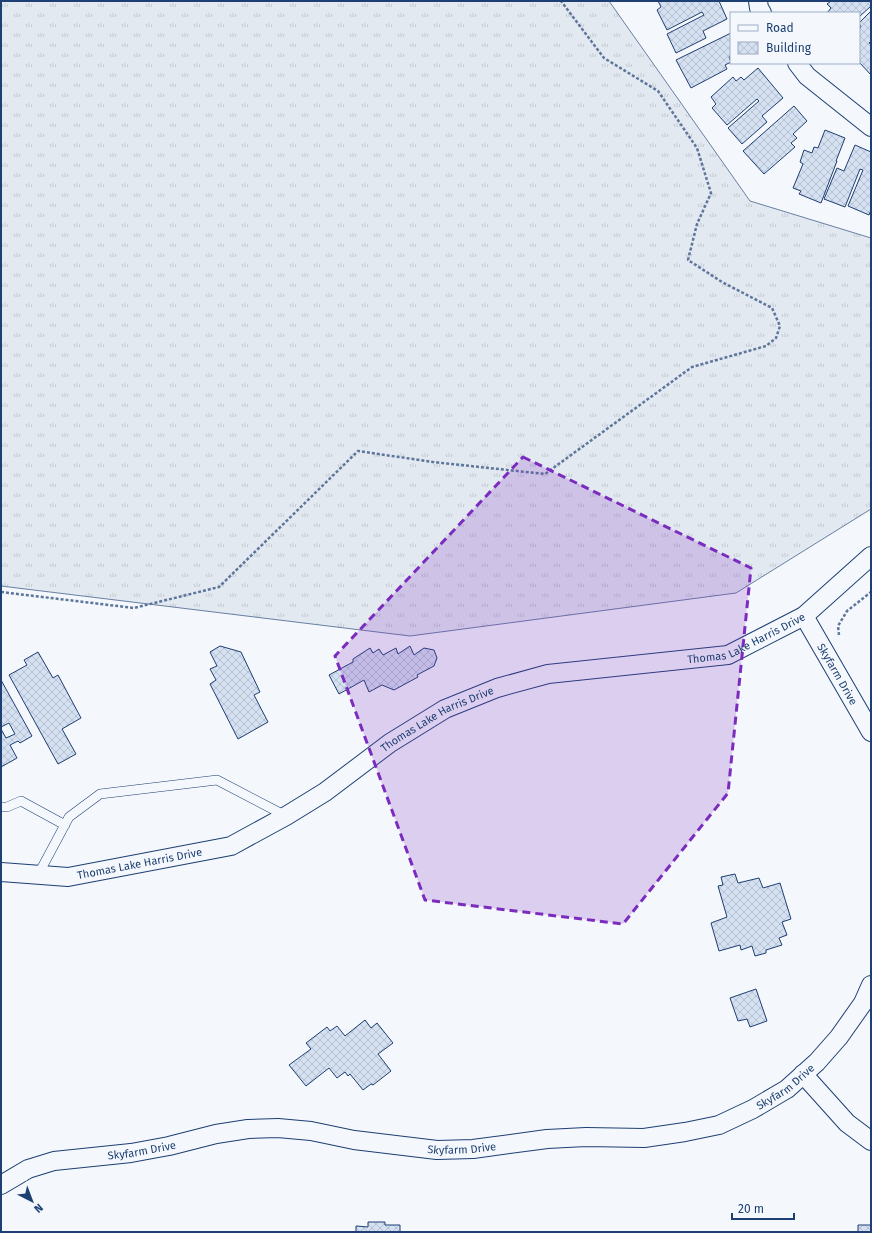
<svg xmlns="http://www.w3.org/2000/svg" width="872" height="1233" font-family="'Fira Sans',sans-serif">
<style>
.grass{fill:url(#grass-tufts);stroke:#687fa3}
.building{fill:url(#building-cross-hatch);stroke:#1d3f73}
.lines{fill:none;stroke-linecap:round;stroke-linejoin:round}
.service-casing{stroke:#1d3f73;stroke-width:10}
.minor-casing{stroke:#1d3f73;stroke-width:20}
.path{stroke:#5e769c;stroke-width:2.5;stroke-dasharray:3 2;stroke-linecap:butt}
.service{stroke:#f4f7fb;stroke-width:9}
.minor{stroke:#f4f7fb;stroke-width:18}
.marked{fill:#7b2cbf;fill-opacity:0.2;stroke:#7b2cbf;stroke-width:3;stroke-dasharray:8 5;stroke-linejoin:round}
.labels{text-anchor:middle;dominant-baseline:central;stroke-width:3;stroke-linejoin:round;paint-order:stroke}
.street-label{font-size:11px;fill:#1d3f73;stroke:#f4f7fb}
</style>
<defs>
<pattern id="grass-tufts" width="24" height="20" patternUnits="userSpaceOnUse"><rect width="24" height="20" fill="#e3e9f0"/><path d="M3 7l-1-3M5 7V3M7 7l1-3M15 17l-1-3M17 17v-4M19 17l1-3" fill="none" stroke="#c2c9d1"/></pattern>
<pattern id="building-cross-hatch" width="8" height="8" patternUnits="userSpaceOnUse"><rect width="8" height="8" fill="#d5e0f0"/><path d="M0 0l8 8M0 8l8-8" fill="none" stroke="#b6c1d1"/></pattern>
</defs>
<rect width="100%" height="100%" fill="#f4f7fb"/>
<path class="grass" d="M1 1H609L750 201 871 238V509L736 593 410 636 1 586Z"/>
<path class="building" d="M658 1H719L727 19 703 31 706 38 676 53 667 34 704 15 702 12 667 30 657 10 661 7Z
M831 1H871V6L859 17V13H827L831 8 827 4Z
M871 11V41L869 43 871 44V75L859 62V29L861 27 859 23Z
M731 33V56L729 57 731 62 725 65 727 69 691 88 676 60Z
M758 68 783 98 762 116 767 122 742 144 728 128 759 101 757 99 727 125 712 108 716 104 711 97 733 77 736 81 741 77 744 80Z
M794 106 807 121 793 134 797 138 791 143 795 147 764 174 743 151Z
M825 130 845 138 836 161H837L821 203 799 194 801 191 793 188 803 164 800 162 804 150 812 153 814 147 818 148Z
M855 145 871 152V210L869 215 848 206 863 170 860 169 845 207 824 199 837 168 844 171Z
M220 646 241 652 260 692 254 695 268 722 238 739 210 684 216 680 210 669 217 666 210 652Z
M410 646 414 655 424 648 434 650 437 658 434 666 417 675 418 677 394 690 382 685 369 692 364 680 339 694 329 675 353 662V659L370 648 373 653 379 649 383 655 396 648 398 654Z
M38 652 53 678 58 675 81 718 62 729 76 754 58 764 9 675 27 665 24 660Z
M1 680 32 736 20 743 18 741 10 745 17 758 1 767V729L6 738 15 734 9 723 1 727Z
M735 874 738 883 759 878 763 888 780 883 791 919 782 922 787 935 779 938 782 945 766 950V953L755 956 752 946 741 950 740 945 719 951 711 923 727 917 718 886 723 885 721 877Z
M756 989 767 1021 750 1027 747 1019 738 1021 730 998Z
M365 1020 371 1028 377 1023 393 1043 378 1054 391 1071 373 1085 371 1084 363 1090 350 1074 348 1076 345 1072 337 1078 329 1068 306 1086 289 1065 311 1049 306 1043 327 1027 330 1031 337 1026 345 1036Z
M368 1222H385V1225H400V1232H356V1226L368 1227Z
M858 1225H871V1232H849H858Z"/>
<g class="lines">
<g class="service-casing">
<path id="service" d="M1 807H7L21 801 65 825
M38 875 69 817 100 794 217 780 286 816"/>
</g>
<g class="minor-casing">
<g id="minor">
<path d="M758 1 759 8 762 13"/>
<path d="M797 63 807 76 871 127"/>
<path id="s1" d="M804 616 871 732"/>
<path id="s2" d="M1 872 68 877 231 846 286 816 325 792 390 743 445 709 497 688 548 674 728 655 804 616 871 556"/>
<path d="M803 1074 847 1123 871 1141"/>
<path id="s3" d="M1 1185 28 1169 54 1161 131 1153 169 1146 216 1134 248 1129 278 1128 311 1131 354 1140 437 1150 473 1149 547 1139 586 1137 644 1138 685 1132 719 1125 753 1109 787 1089 817 1062 839 1037 863 1003 871 985"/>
</g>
</g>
<path class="path" d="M1 592 134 608 219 587 358 451 433 462 545 474 692 367 766 346 776 338 780 326 772 308 722 282 688 260 697 224 711 193 697 148 658 91 604 58 561 1
M839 635 838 626 847 611 871 592"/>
<use href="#service" class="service"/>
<use href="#minor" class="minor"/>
</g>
<path class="marked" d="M523 457 751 568 728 793 623 924 425 900 335 656Z"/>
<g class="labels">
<g class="street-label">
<text stroke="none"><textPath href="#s2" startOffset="800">Thomas Lake Harris Drive</textPath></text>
<text stroke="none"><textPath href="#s1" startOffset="67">Skyfarm Drive</textPath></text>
<text stroke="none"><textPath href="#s2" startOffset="476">Thomas Lake Harris Drive</textPath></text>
<text stroke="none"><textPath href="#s2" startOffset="140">Thomas Lake Harris Drive</textPath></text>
<text stroke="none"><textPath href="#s3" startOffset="807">Skyfarm Drive</textPath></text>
<text stroke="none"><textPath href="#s3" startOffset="471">Skyfarm Drive</textPath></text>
<text stroke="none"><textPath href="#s3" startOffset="147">Skyfarm Drive</textPath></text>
</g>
</g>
<rect width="872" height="1233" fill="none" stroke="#1d3f73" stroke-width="4"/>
<rect x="730" y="12" width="130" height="52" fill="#f4f7fb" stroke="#9eadc5"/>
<rect x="738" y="25" width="20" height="6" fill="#f4f7fb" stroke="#9eadc5"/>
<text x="766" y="32" font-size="12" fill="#1d3f73">Road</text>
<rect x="738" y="42" width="20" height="12" fill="url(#building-cross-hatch)" stroke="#9eadc5"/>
<text x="766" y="52" font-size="12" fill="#1d3f73">Building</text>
<g transform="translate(32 1201) rotate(138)" stroke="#f4f7fb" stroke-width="3" paint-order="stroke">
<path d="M0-3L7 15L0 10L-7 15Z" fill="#1d3f73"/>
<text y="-6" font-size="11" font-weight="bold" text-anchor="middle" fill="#1d3f73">N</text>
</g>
<path d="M732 1213v6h62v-6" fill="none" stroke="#1d3f73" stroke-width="2"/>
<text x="738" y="1213" font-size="12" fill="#1d3f73" stroke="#f4f7fb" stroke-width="3" paint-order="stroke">20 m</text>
</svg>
